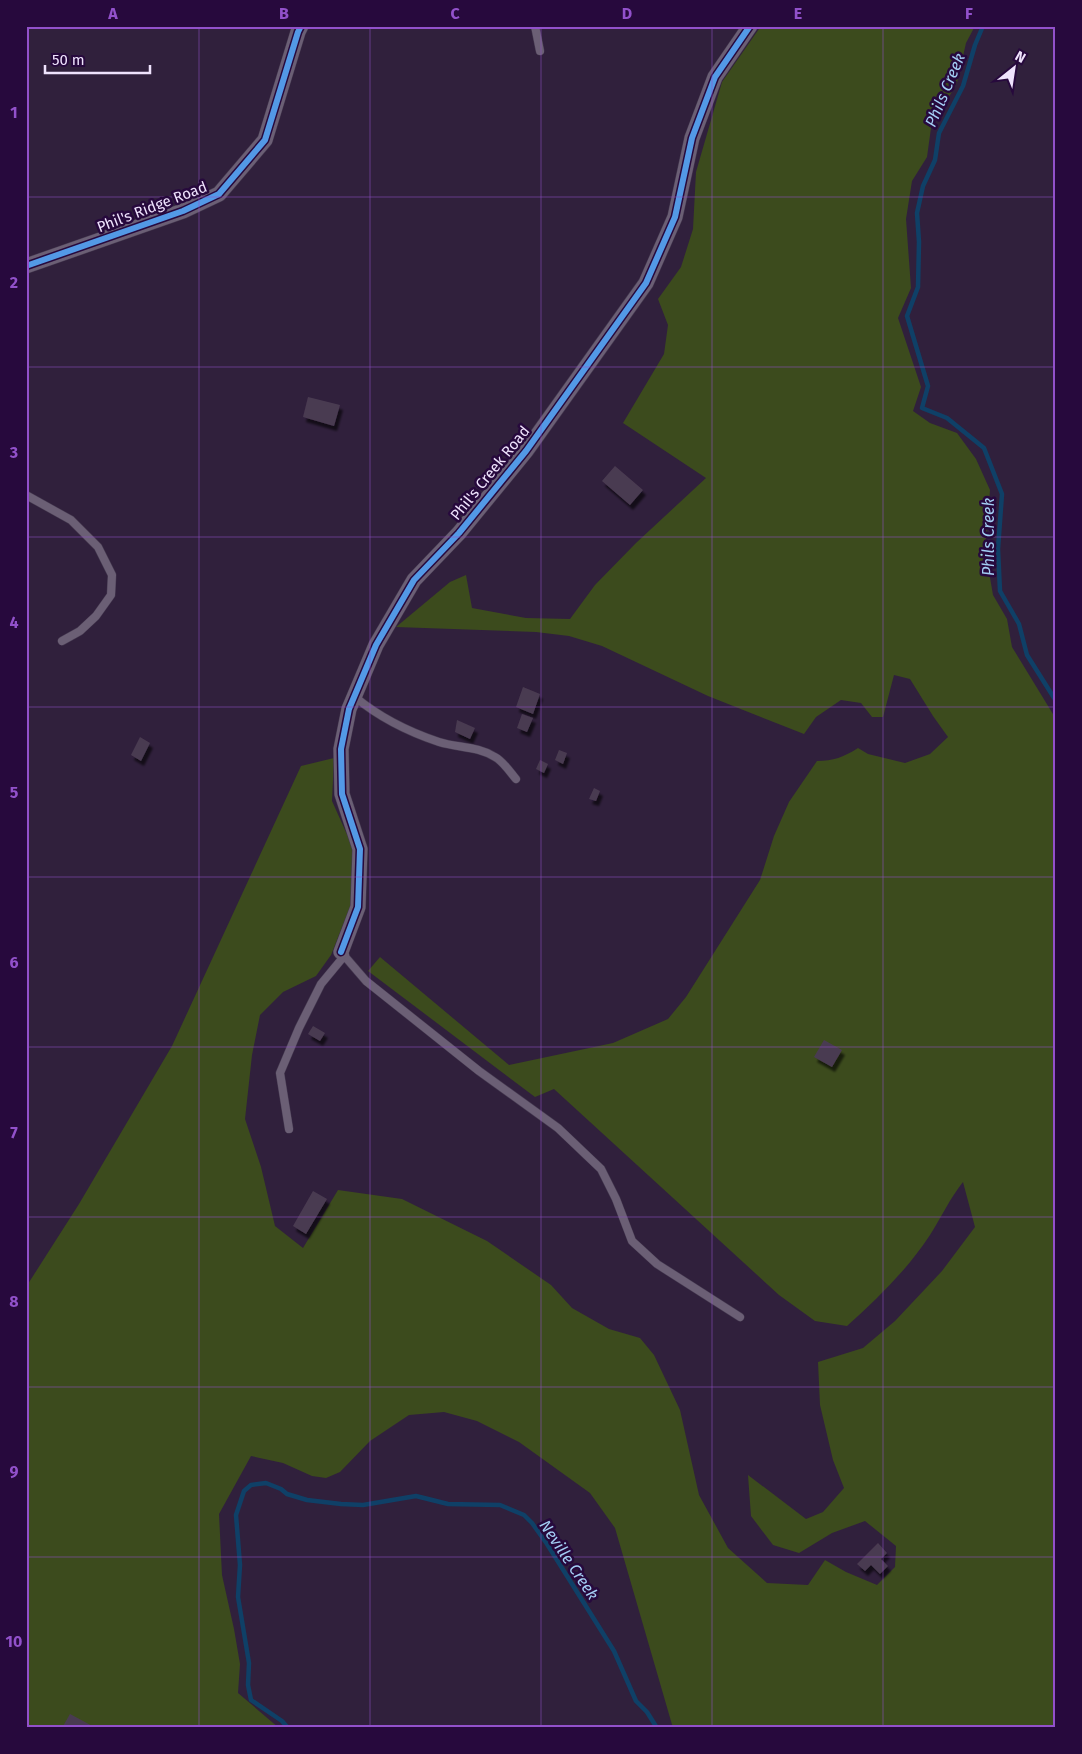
<svg xmlns="http://www.w3.org/2000/svg" width="1082" height="1754" font-family="'Fira Sans',sans-serif">
<style>
.green{fill:#3c4b1d}
.lines{fill:none;stroke-linecap:round;stroke-linejoin:round}
.stream{stroke:#0f4067;stroke-width:4.5}
.building{fill:#4a3b51;filter:url(#shadow)}
.service-casing{stroke:#463a51;stroke-width:9}
.minor-casing{stroke:#463a51;stroke-width:16}
.service{stroke:#6b5f75;stroke-width:8}
.minor{stroke:#6b5f75;stroke-width:15}
.cycleway-casing{stroke:#27093d;stroke-width:9}
.cycleway{stroke:#5399e6;stroke-width:6}
.grid{fill:none;stroke:#9251cb;stroke-width:1;stroke-opacity:0.55}
.labels{text-anchor:middle;dominant-baseline:central;stroke-width:5;stroke-linejoin:round;paint-order:stroke}
.street-label{font-size:15px;fill:#efe3fd;stroke:#27093d}
.water-label{font-size:16px;font-style:italic;fill:#a3cef4;stroke:#27093d}
.neatline{fill:none;stroke:#9251cb;stroke-width:2}
.grid-label{font-size:16px;text-anchor:middle;font-weight:bold;fill:#9251cb}
</style>
<defs>
<filter id="shadow"><feDropShadow dx="3" dy="5" stdDeviation="1" flood-color="#0009"/></filter>
</defs>
<rect width="100%" height="100%" fill="#30203c"/>
<path class="green" d="M761 26H975L966 43 957 83 931 128 927 157 912 181 906 219 911 288 898 318 921 387 913 411 930 423 957 433 976 459 990 490 986 540 988 566 993 595 1007 619 1012 647 1056 719V1728H673L615 1528 590 1493 519 1442 477 1421 444 1412 409 1415 370 1441 340 1472 326 1478 312 1476 283 1463 251 1456 219 1514 222 1575 234 1629 240 1664 238 1693 279 1728H26V1287L79 1204 172 1046 301 766 334 758 332 801 354 850 351 905 331 955 316 976 283 992 260 1015 252 1055 245 1119 261 1167 275 1226 303 1248 338 1190 402 1199 487 1241 551 1285 572 1308 609 1329 640 1338 654 1355 680 1410 699 1495 728 1548 767 1583 808 1585 825 1560 846 1572 877 1585 895 1567 896 1546 865 1521 832 1533 799 1553 773 1545 751 1516 748 1475 806 1519 823 1512 844 1488 833 1460 820 1405 818 1362 863 1348 895 1321 942 1271 975 1227 963 1182C950 1198 941 1218 930 1235 907 1270 878 1298 847 1326L815 1321 779 1295 554 1089 535 1097 368 971 380 957 509 1065 613 1043 668 1019 686 997 760 880 774 836 789 802 817 761C833 761 844 757 858 748L868 754 905 763 930 754 948 737 933 716 910 679 894 675 883 717H872L861 703 841 700 816 717 804 734 708 696 602 646 569 636 536 632 396 627 450 582 466 575 472 608 526 618 570 619 595 585 636 543 706 478 623 423 664 354 668 325 658 299 681 267 693 229 696 172 722 82Z"/>
<g class="lines">
<path class="stream" d="M983 26 975 45 963 86 939 133 935 160 923 186 917 213 919 242 918 287 907 316 928 386 922 408 947 418 984 448 1002 494 998 549 1000 591 1019 624 1027 655 1056 701
M288 1728 282 1721 251 1700 248 1685 249 1663 238 1597 240 1565 236 1515 244 1491 251 1485 266 1483 281 1489 287 1494 307 1500 341 1504 363 1505 416 1496 448 1504 500 1505 524 1515 532 1523 547 1544 614 1651 636 1701 647 1712 657 1728"/>
</g>
<path class="building" d="M308 397 340 405 334 426 303 417Z
M615 466 643 490 630 505 602 481Z
M523 687 540 694 533 714 516 707Z
M522 714 533 718 527 732 517 728Z
M457 720 475 728 470 739 455 732Z
M140 737 150 743 141 761 131 755Z
M559 750 567 753 563 764 555 760Z
M540 760 548 764 544 773 536 769Z
M594 788 600 791 596 801 589 799Z
M313 1026 325 1033 320 1041 308 1034Z
M824 1040 842 1050 832 1067 814 1057Z
M313 1191 327 1199 306 1234 293 1226Z
M878 1543 887 1553 881 1559 888 1566 880 1574 871 1565 865 1571 857 1564Z
M70 1714 96 1728H62Z"/>
<g class="lines">
<g class="service-casing">
<path id="service" d="M535 26 540 51
M26 495 71 520 98 547 112 575 111 595 96 616 80 631 62 641
M355 697C379 717 409 732 439 742 458 748 478 746 495 757 503 761 510 772 516 779
M341 952 366 981 479 1071 558 1128 601 1169 616 1199 632 1241 657 1264 740 1317
M289 1129 280 1073 299 1028 321 984 345 955"/>
</g>
<g class="minor-casing">
<path id="minor" d="M26 266 183 211 219 194 265 140 298 32 301 26
M341 952 358 907 360 849 342 794 341 749 349 709 376 645 414 580 459 533 526 451 646 283 675 217 692 138 715 77 750 26"/>
</g>
<use href="#service" class="service"/>
<use href="#minor" class="minor"/>
<g class="cycleway-casing">
<path id="cycleway" d="M26 266 183 211 219 194 265 140 298 32 301 26
M341 952 358 907 360 849 342 794 341 749 349 709 376 645 414 580 459 533 526 451 646 283 675 217 692 138 715 77 750 26"/>
</g>
<use href="#cycleway" class="cycleway"/>
</g>
<path class="grid" d="M199 26V1728M370 26V1728M541 26V1728M712 26V1728M883 26V1728M26 197H1056M26 367H1056M26 537H1056M26 707H1056M26 877H1056M26 1047H1056M26 1217H1056M26 1387H1056M26 1557H1056"/>
<g class="labels">
<g class="street-label">
<text transform="translate(152 207) rotate(-21)">Phil's Ridge Road</text>
<text transform="translate(490 473) rotate(-51)">Phil's Creek Road</text>
</g>
<g class="water-label">
<text transform="translate(945 90) rotate(-67)">Phils Creek</text>
<text transform="translate(988 537) rotate(-90)">Phils Creek</text>
<text transform="translate(569 1560) rotate(56)">Neville Creek</text>
</g>
</g>
<rect width="1082" height="1754" fill="none" stroke="#27093d" stroke-width="55"/>
<g transform="translate(1014 68) rotate(30)" stroke="#27093d" stroke-width="4" paint-order="stroke">
<path d="M0-4L9 19L0 12L-9 19Z" fill="#efe3fd"/>
<text y="-8" font-size="14" font-weight="bold" text-anchor="middle" fill="#efe3fd">N</text>
</g>
<path d="M45 65v8h105v-8" fill="none" stroke="#efe3fd" stroke-width="2.5"/>
<text x="52" y="65" font-size="15" fill="#efe3fd" stroke="#27093d" stroke-width="4" paint-order="stroke">50 m</text>
<rect x="28" y="28" width="1026" height="1698" class="neatline"/>
<g class="grid-label">
<text x="113" y="19">A</text>
<text x="284" y="19">B</text>
<text x="455" y="19">C</text>
<text x="627" y="19">D</text>
<text x="798" y="19">E</text>
<text x="969" y="19">F</text>
<text x="14" y="118">1</text>
<text x="14" y="288">2</text>
<text x="14" y="458">3</text>
<text x="14" y="628">4</text>
<text x="14" y="798">5</text>
<text x="14" y="968">6</text>
<text x="14" y="1138">7</text>
<text x="14" y="1307">8</text>
<text x="14" y="1477">9</text>
<text x="14" y="1647">10</text>
</g>
</svg>
